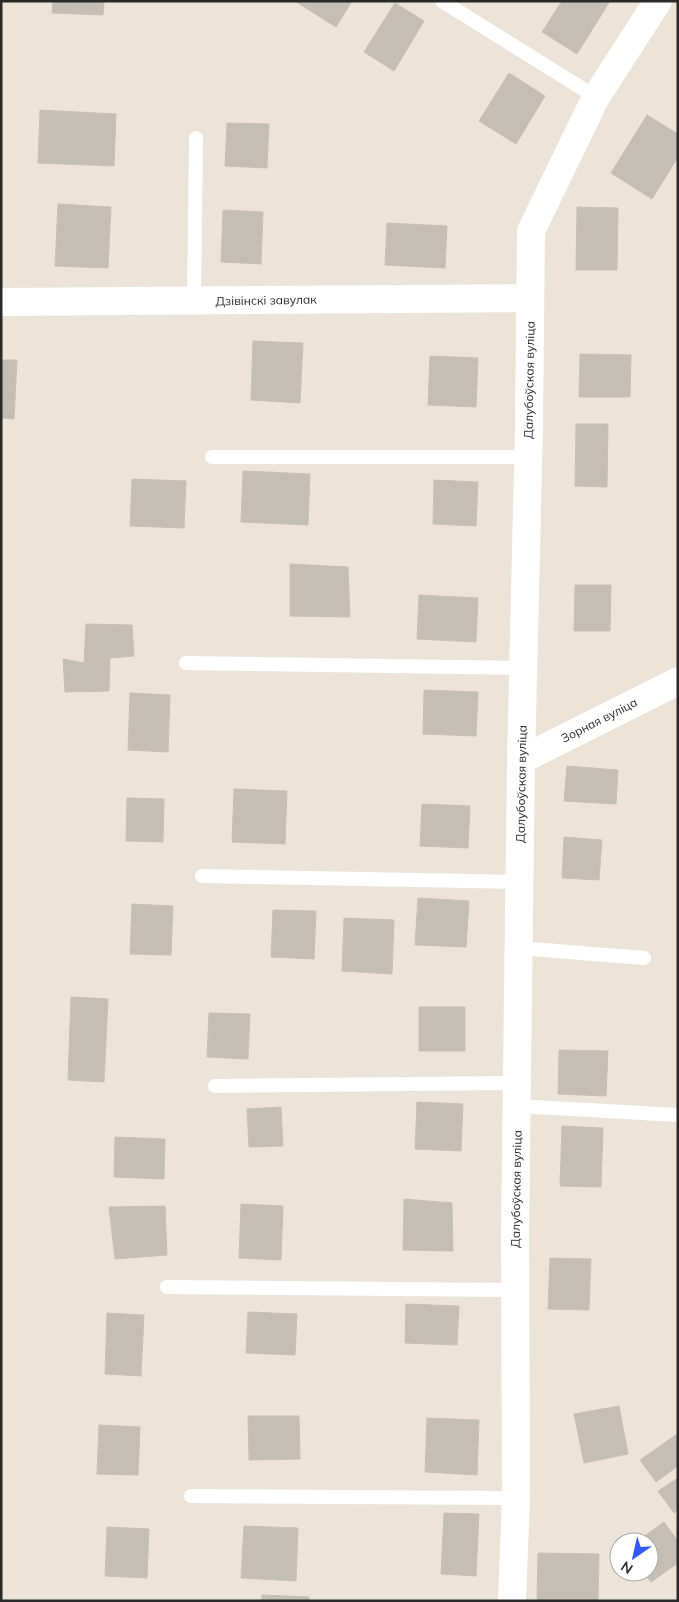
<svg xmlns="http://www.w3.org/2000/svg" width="679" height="1602" font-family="Mulish,sans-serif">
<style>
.building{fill:#c4beb5;stroke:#c8c1b3}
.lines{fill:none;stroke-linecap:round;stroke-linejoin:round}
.service{stroke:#fff;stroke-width:14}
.minor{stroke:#fff;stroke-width:28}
.labels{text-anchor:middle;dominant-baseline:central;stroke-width:5;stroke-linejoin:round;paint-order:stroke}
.street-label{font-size:12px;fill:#292929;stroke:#fff}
</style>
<rect width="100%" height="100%" fill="#ece4d9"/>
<path class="building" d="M53 1H104L103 15 52 13Z
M295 1H352L336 27Z
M562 1H610L577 54 542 32Z
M395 3 424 21 394 71 364 52Z
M509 73 545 96 516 144 479 121Z
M40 110 116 114 114 166 38 163Z
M647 115 678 134V157L652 199 611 173Z
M227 123 269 124 267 168 225 166Z
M58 204 111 207 108 268 55 266Z
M577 207 618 208 617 270H576Z
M223 210 263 212 261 264 221 262Z
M387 223 447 226 445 268 385 265Z
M253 341 303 343 300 403 251 400Z
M580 354 631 355 630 397H579Z
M430 356 478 358 476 407 428 405Z
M1 360H17L14 419 1 418Z
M576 424H608L607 487 575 486Z
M243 471 310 474 308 525 241 522Z
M132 479 186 481 184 528 130 526Z
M434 480 478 482 476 526 433 524Z
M290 564 348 567 350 617 290 616Z
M575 585H611L610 631H574Z
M419 595 478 598 476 642 417 639Z
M86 624 132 625 134 656 110 658 109 691 65 692 63 659 84 663Z
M424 690 478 692 476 736 423 734Z
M130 693 170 695 168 752 128 750Z
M567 766 618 770 616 804 564 801Z
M234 789 287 791 285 844 232 842Z
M127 798 164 799 163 842 126 841Z
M422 804 470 806 468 848 420 846Z
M564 837 602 840 599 880 562 878Z
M418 898 469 901 466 947 415 945Z
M132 904 173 906 171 955 130 954Z
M273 910 316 911 314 959 271 957Z
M344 918 394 920 392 974 342 971Z
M71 997 108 999 104 1082 68 1080Z
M419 1007H465V1051H419Z
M209 1013 250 1014 248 1059 207 1057Z
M559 1050 608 1051 606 1096 558 1094Z
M417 1102 463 1104 461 1151 415 1149Z
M281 1107 283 1146 249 1147 247 1109Z
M562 1126 603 1128 601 1187 560 1186Z
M115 1137 165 1139 164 1179 114 1177Z
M404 1199 452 1203 453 1251 403 1250Z
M241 1204 283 1206 281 1260 239 1258Z
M165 1206 167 1255 115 1259 109 1207Z
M550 1258 591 1259 589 1310 548 1309Z
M406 1304 459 1306 457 1345 405 1343Z
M248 1312 297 1314 295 1355 246 1353Z
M107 1313 144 1315 141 1376 105 1374Z
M619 1406 628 1454 584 1463 574 1414Z
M248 1416H299L300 1459 249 1460Z
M427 1418 479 1420 477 1475 425 1472Z
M99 1425 140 1427 138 1475 97 1474Z
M677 1434 678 1466 656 1482 640 1460Z
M678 1478V1510L674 1513 658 1491Z
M444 1513 479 1514 476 1576 441 1574Z
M664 1522 678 1541V1563L651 1582 643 1572H649V1542H636Z
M244 1526 298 1528 296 1581 241 1578Z
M107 1527 149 1529 147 1578 105 1576Z
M538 1553 599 1554 598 1601H537Z
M262 1595 309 1597V1601H262Z"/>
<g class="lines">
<path class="service" d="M442 1 596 97
M194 301 196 138
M212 457H528
M186 663 523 668
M202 876 519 882
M519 948 644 958
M215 1086 517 1083
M517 1106 678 1115
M167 1287 515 1290
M191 1496 516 1498"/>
<path class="minor" d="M1 302 530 298
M521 760 678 681
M512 1601 516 1498 515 1234 521 760 529 426 531 231 596 97 658 1"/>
</g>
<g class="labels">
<g class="street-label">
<text transform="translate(266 300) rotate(-1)">Дзівінскі завулак</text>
<text transform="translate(529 380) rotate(-89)">Далубоўская вуліца</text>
<text transform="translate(599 720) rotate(-27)">Зорная вуліца</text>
<text transform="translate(521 784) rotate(-89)">Далубоўская вуліца</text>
<text transform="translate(516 1189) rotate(-89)">Далубоўская вуліца</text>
</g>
</g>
<rect width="679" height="1602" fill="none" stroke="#292929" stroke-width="5"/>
<g transform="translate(634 1557) rotate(214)"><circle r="24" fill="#ffffff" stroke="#a9a9a9"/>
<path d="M0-4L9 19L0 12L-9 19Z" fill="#3458ff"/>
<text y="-8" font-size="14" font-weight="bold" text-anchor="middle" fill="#292929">N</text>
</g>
</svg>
